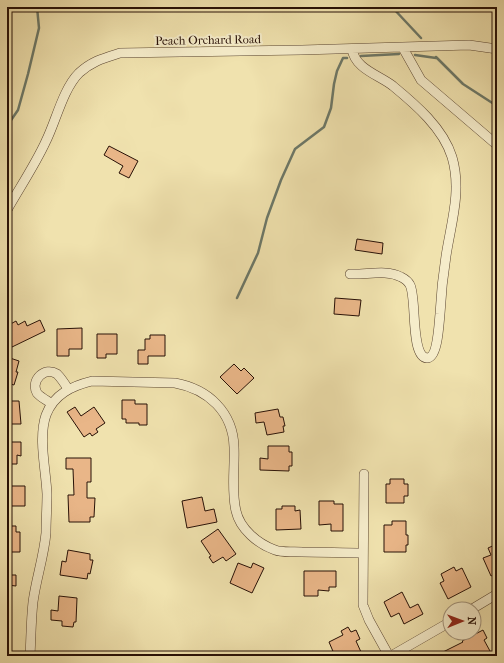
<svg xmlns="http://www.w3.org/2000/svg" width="504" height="663" font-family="'IM FELL French Canon',serif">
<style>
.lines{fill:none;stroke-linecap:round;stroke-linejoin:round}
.stream{stroke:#6c7868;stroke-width:2.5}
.building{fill:#e9b688;stroke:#271006}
.minor-casing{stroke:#594430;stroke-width:10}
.minor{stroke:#f5ecca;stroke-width:9}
.labels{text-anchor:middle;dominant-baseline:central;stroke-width:4;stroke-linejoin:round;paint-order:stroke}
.street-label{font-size:12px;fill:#271006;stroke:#f5ecca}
</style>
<rect width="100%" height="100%" fill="#f0e2ae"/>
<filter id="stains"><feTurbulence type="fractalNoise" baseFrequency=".005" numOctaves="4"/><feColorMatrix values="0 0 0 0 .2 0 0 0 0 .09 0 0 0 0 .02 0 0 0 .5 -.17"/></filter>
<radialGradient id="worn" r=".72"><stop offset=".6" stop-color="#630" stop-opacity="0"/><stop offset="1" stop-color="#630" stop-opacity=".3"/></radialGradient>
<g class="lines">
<path class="stream" d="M392 7 421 38
M415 55 436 58
M361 56 399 54
M436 57 463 84 497 106
M7 126 18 110 28 74 39 28 37 7
M237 298 258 253 267 218 281 180 295 149 324 127 331 108 334 84 337 71 343 58H347"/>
</g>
<path class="building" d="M109 146 138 161 129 178 119 173 123 166 104 155Z
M357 239 383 243 382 254 355 250Z
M335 298 361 300 359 316 334 314Z
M40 320 45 331 12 347 7 336V326L16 321 18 325 25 321 27 326Z
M82 328V349H69V356H57V329Z
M97 334H117V354H106V358H97Z
M150 335H165V356H148V364H138V350H145V339H150Z
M7 357 19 361 16 372H18L14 385 7 383Z
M234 364 241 371 244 368 254 378 237 394 220 377Z
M122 400H135V404H147V425H139V423H126V419H122Z
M7 401H19L21 424H7Z
M75 407 81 416 94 407 105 423 96 429 98 432 92 436 90 433 84 437 67 412Z
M278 409 280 417H283L285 426H283L284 432 267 435 264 422 256 423 255 413Z
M7 442H21V456L17 455V464H7Z
M268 446H289V452H292V466H289V471L260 470V458L268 459Z
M66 458H91V482H87V498H95L94 517H90V522H69L68 495H74L73 469H66Z
M390 479H404V484H408V496H404V503H386V484H390Z
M7 486H25V506H7Z
M202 497 205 511 214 509 217 522 187 528 182 501Z
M319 501H334V504H343V531H331V524L319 525Z
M282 506H295V511L300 510 301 529 276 530V509H282Z
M392 521H406V535H408V545H406V552H384V525H392Z
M7 526H16V532H20V552H10V549H7Z
M218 529 236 554 226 561 223 557 213 563 209 557 211 556 201 541Z
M497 544V573L491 576 483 558 491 555 488 548Z
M68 550 90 554V560H93L90 574 88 573 87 579 60 575 62 561 66 562Z
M238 563 251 568 253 563 264 568 252 593 230 583Z
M454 567 456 571 462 568 471 587 448 599 440 583 444 581 441 574Z
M304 571H336V587H329V591L318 590V596H304Z
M7 575H16V586L7 585Z
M402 592 410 608 418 604 423 614 404 624 399 613 391 617 384 602Z
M59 596 77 598 76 622H74L73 627 62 626V621L51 620V610L58 611Z
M348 627 351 632 356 630 360 639 356 641 361 652 352 656 349 652 341 656H335L329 642 343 635 341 631Z
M483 630 487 638 484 640 490 651 481 656H435L463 642 462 641Z"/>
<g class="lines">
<g class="minor-casing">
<path id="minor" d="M403 48 421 80 497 145
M7 210C20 187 35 165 46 141 56 121 63 89 79 73 92 61 104 58 120 53L302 50 469 45 497 49
M350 274C366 275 387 269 401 277 405 279 408 281 410 285 417 298 410 357 427 358 438 358 439 322 440 314 441 294 443 275 446 256 451 223 462 191 452 157 443 128 416 105 393 86 379 75 355 69 352 49
M52 404C48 401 40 397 37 393 30 380 45 366 57 374 61 378 65 384 68 389
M364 474 363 605 369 620 389 656
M472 609 497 594
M30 656C31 638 31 620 33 602 36 579 44 556 46 533 46 520 47 507 47 494 46 470 38 438 46 415 54 394 72 386 92 381L175 383C208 389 233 412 234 447 235 468 231 490 236 511 240 529 258 544 275 550 283 553 294 551 302 552 323 552 343 553 363 553
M391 656 450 622"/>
</g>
<use href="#minor" class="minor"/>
</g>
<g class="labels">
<g class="street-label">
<text transform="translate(208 40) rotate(-1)">Peach Orchard Road</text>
</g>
</g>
<rect width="504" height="663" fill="none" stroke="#f0e2ae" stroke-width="24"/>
<rect x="8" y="8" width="488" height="647" fill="none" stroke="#271006" stroke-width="2"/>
<rect x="12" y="12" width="480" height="639" fill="none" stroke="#271006"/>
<g transform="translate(462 621) rotate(89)"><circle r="19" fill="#f5ecca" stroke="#a3947c"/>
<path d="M0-3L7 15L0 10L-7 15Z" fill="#8f2418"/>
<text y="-6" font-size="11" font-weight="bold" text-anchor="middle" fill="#271006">N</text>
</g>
<rect width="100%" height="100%" filter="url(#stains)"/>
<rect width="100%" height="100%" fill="url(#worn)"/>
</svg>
